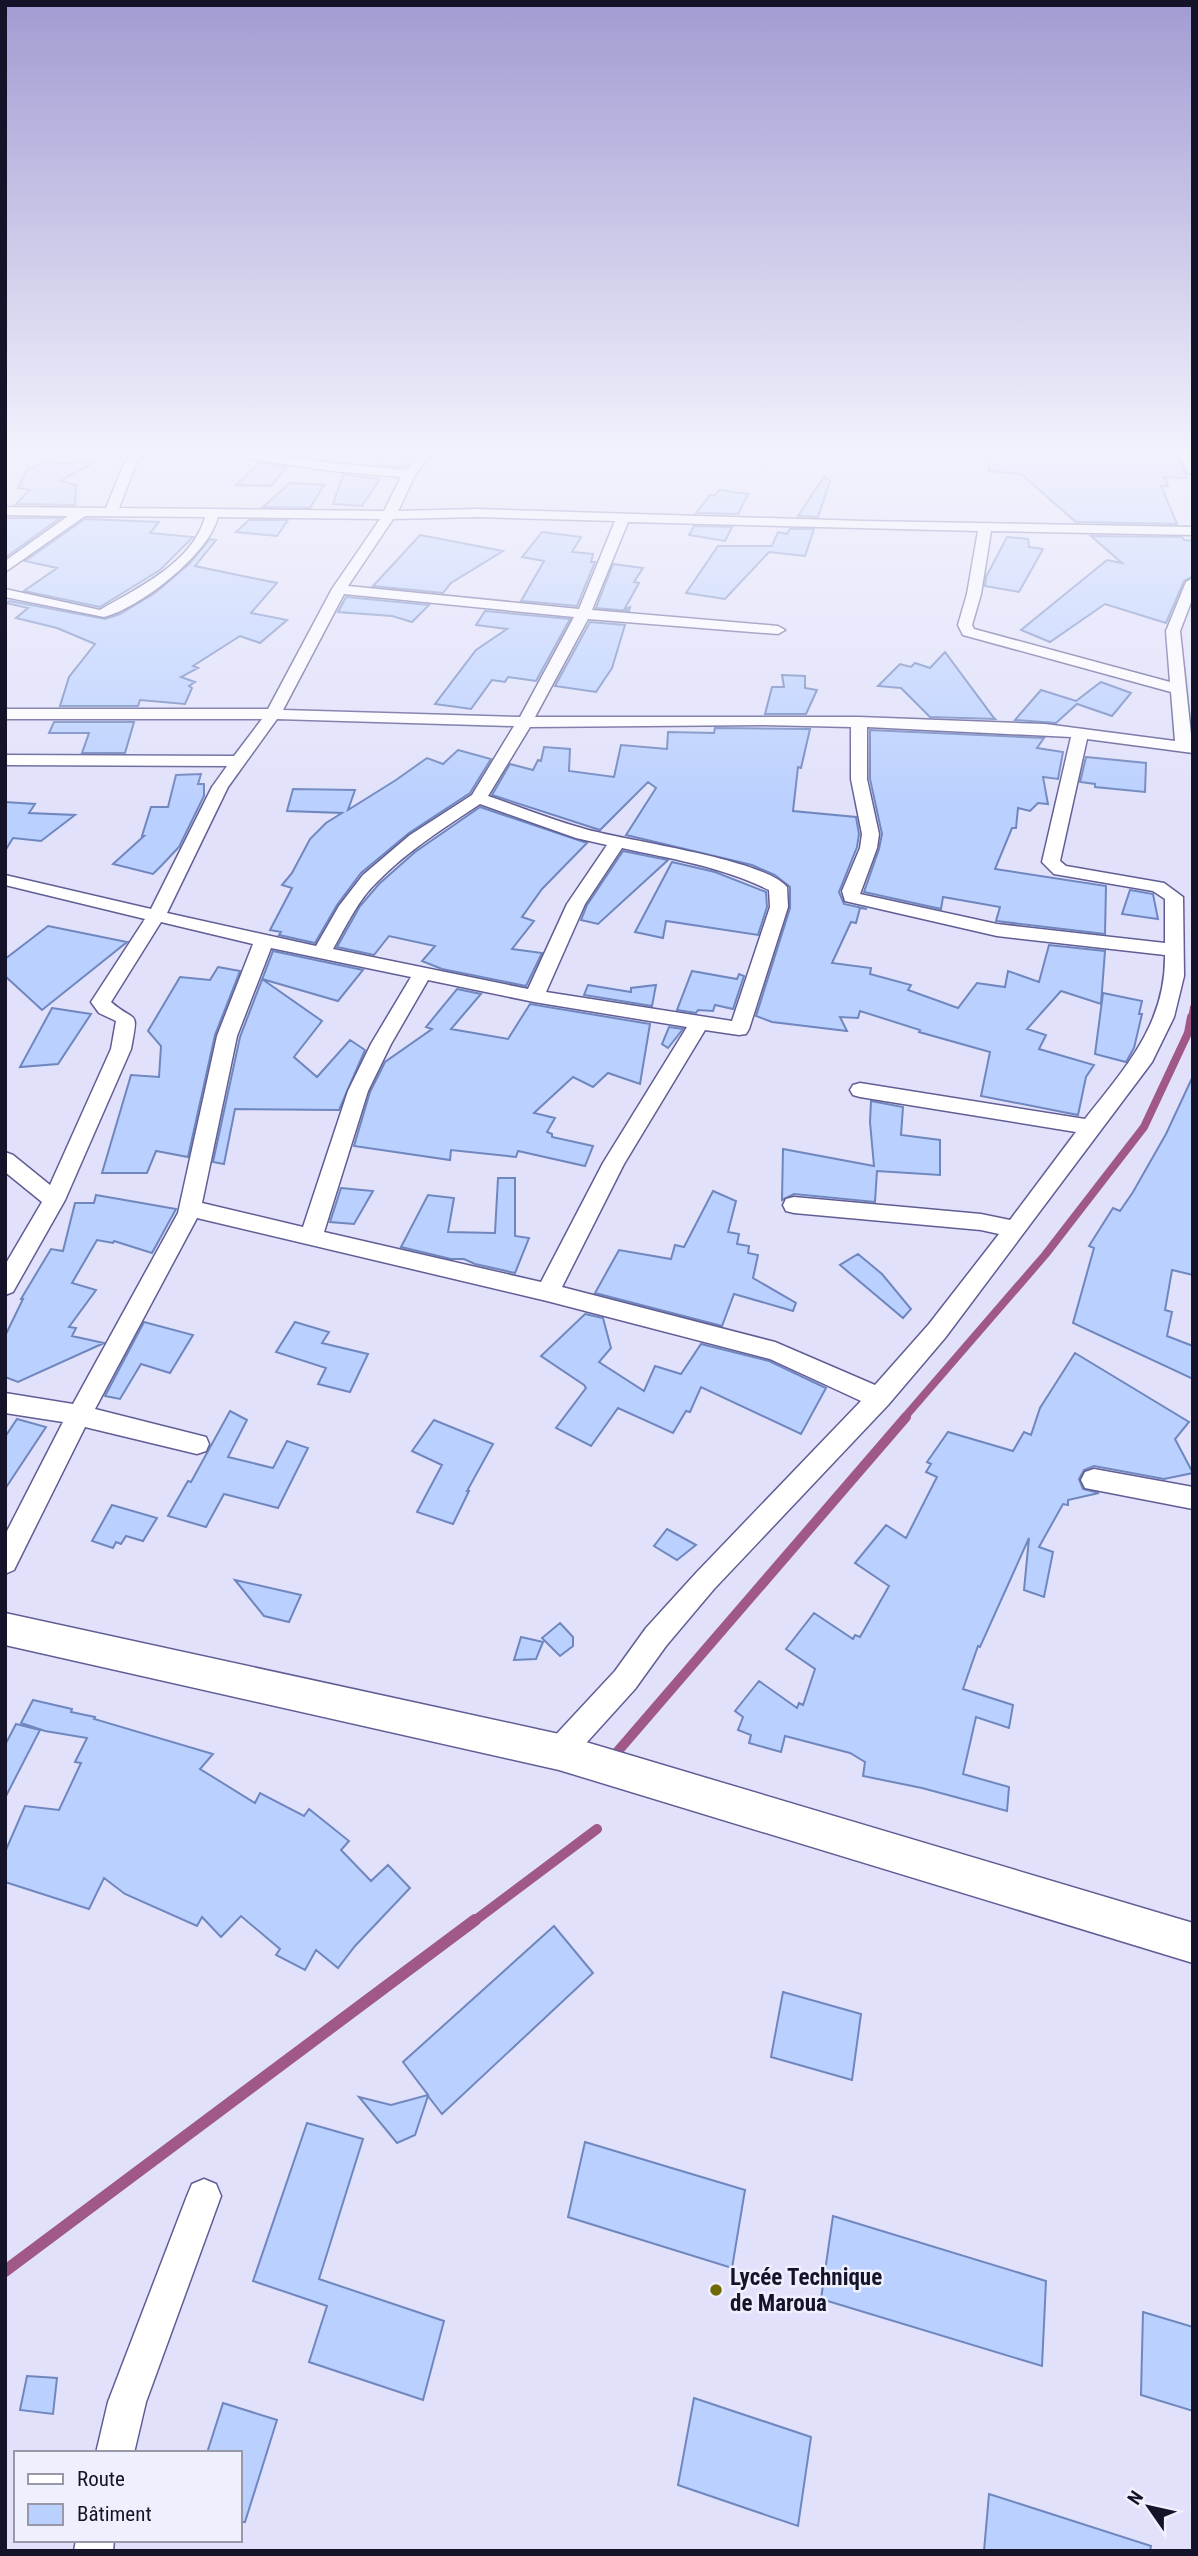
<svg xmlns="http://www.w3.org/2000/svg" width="1198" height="2556" font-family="'Roboto Condensed',sans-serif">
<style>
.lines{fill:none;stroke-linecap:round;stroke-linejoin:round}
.stream-far3{stroke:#9f5888;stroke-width:6}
.stream-far2{stroke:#9f5888;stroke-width:8}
.stream-far1{stroke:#9f5888;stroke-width:10}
.stream{stroke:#9f5888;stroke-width:12}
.building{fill:#bad0ff;stroke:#6f87be;stroke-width:2}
.minor-casing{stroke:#615d95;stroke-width:3}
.tertiary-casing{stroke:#615d95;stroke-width:3}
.minor{fill:#fff;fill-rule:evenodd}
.tertiary{fill:#fff;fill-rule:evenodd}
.poi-dot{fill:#716a04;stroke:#eff0fd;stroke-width:2.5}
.labels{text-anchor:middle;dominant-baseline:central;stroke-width:5;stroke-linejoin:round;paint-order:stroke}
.near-poi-label{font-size:23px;font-weight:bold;fill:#15132a;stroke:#eff0fd;text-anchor:start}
</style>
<rect width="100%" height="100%" fill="#e1e1fb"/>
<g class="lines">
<path class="stream-far3" d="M1191 1019 1193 1007"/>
<path class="stream-far2" d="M904 1418 1045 1255 1144 1127 1188 1033 1191 1017"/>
<path class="stream-far1" d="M618 1751 906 1417
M473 1922 597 1829"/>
<path class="stream" d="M5 2271 475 1920"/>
</g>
<path class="building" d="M388 450H415L403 467 378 465Z
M990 450 1175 451 1187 478 1164 477 1168 486H1161L1177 524 1076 522 1021 474 989 471Z
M95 462 60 481 76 485 75 505 16 504 30 490 18 488 28 468 35 467 36 464Z
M259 463 287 467 271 486 236 485Z
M343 475H346L380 479 362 506 333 504Z
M824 477 830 481 818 517 798 516Z
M290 483 324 485 310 508 263 507Z
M719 490 748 494 738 514 696 513 710 495H715Z
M5 518H60L6 557Z
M85 519 159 522 150 533 193 537 160 570 100 607 24 591 57 568 25 561Z
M249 520H288L277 536 236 532Z
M694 526 732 527 725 541 689 535Z
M790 529H814L805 556 769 552 725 599 686 593 718 546H772L778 532 787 534Z
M542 532 581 537 572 552 593 554 591 562H595L577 606 521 601 544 561 522 557Z
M420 535 503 551 451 583 443 593 373 586Z
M1091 536 1182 537 1184 540 1193 541V576L1184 581 1166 623 1105 604 1050 642 1021 630 1107 560 1122 563Z
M1007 537 1028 539 1029 547 1043 549 1019 592 985 586 986 577Z
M210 539 216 540 195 566 277 583 251 613 287 620 260 643 240 636 193 666 198 668 181 677 195 682 189 686 192 688 185 704 140 700 138 706H60L69 677 95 644 57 628 16 618 28 608 6 603 10 601 105 619 120 614 155 593 189 564Z
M613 564 643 568 634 582 639 583 624 610 630 607 629 611 596 608Z
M346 597 429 605 412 622 392 616 338 612Z
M485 611 570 619 536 681 508 677 505 682 492 680 471 709 435 704 476 650 507 629 476 625Z
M590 622 625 625 612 668 596 692 555 686Z
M945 652 994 718 995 719 930 717 901 688 878 686 900 664 911 667 915 663 930 668Z
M782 675 805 676V688L817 690 806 714H765L772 687H784Z
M1101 682 1131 693 1112 716 1077 704 1056 723 1015 720 1041 690 1076 701Z
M54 722H134L125 753H82L89 733H49Z
M715 728 810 729 801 768 798 767 793 811 856 817 859 834 857 847 839 892 844 904 867 909 860 908 856 923 851 922 832 963 871 968 870 974 911 985 908 990 958 1008 977 983 1005 987 1008 971 1039 982 1049 945 1105 951 1101 1004 1061 991 1027 1029 1046 1035 1039 1049 1094 1065 1086 1077 1078 1115 981 1096 990 1052 919 1032 920 1030 860 1011 858 1018 840 1017 847 1031 772 1022 756 1016 790 908V887L775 875 752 865 626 835 656 788 648 782 600 830 492 795 510 764 533 770 538 760 541 761 544 747 570 749 569 771 614 777 621 745 667 749 668 732 714 733Z
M870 730 1044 738 1037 748 1063 752 1058 779 1043 777 1048 804 1038 803 1030 811 1018 808 1016 828H1012L995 869 1106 886 1105 934 996 921 1000 907 943 897 941 909 864 892 879 849 882 834 870 779Z
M458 750 491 759 470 793 409 833 361 873 337 905 315 943 279 935 281 932 270 930 292 888 282 885 292 873 310 839 326 823 342 813 287 811 293 789 355 790 348 810 396 780 427 758 443 764Z
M1086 757 1146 763 1145 792 1095 787V784L1080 782Z
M201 774 198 784H204V796L179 847 162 865 153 874 113 864 144 836H142L151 807H168L176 775Z
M5 802 35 804 29 813 75 815 41 841 13 838 5 851Z
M480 807 587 843 542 889 522 917 534 921 512 949 542 953 526 986 442 969 422 961 435 946 389 936 374 955 337 947 360 906 379 884 415 852Z
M623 851 668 860 598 924 581 920 587 905Z
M672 862 715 872 766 892 767 907 758 935 666 921 663 938 635 932Z
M1130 890 1153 894 1158 919 1122 914Z
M48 926 127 942 42 1010 5 976V959Z
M273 951 363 970 338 1001 262 979 322 1021 294 1057 317 1077 350 1040 365 1050 339 1110 235 1109 224 1164 213 1162 240 1037Z
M218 967 240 971 215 1035 188 1157 156 1151 147 1173H102L131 1075 159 1077 161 1046 148 1031 180 977 210 980Z
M692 971 737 979 739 974 744 976 733 1009 715 1005 713 1011 698 1010 696 1013 677 1010Z
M588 985 631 992V988L656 985 652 1006 584 995Z
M457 989 481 994 451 1029 508 1039 530 1004 650 1024 640 1084 608 1073 593 1087 573 1077 534 1113 555 1118 547 1132 552 1134V1137L593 1146 585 1166 518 1151 516 1157 451 1150 450 1160 354 1146 370 1092 385 1062 432 1029 426 1027Z
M1103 993 1142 1001 1139 1014H1142L1134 1048 1126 1062 1095 1054Z
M52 1008 91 1014 58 1064 20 1067Z
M669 1027 683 1029 668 1048 662 1044Z
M1193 1076V1275L1172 1270 1165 1310 1172 1312 1167 1336 1193 1346V1379L1073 1323 1094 1248 1089 1246 1113 1208 1120 1211 1133 1192 1166 1134Z
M871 1101 903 1107 901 1135 940 1140V1175L877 1171 875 1202 794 1194 782 1200 783 1149 874 1166 870 1122Z
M498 1178H515V1236L529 1238 515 1273 475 1264 464 1259H451L401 1247 428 1195 454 1198 448 1232 495 1233Z
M341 1188 373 1191 354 1224 330 1222Z
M713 1191 736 1201 728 1232 739 1234 737 1244 749 1246 748 1253 758 1255 753 1278 796 1303 793 1311 734 1294 722 1326 595 1293 619 1250 671 1259 675 1245 684 1247Z
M96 1195 176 1209 152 1253 114 1241 113 1243 97 1240 72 1283 96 1290 69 1327 76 1328 72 1336 104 1343 18 1382 5 1377V1336L23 1299H21L51 1249 63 1251 75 1203H94Z
M858 1254 882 1274 911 1309 903 1318 840 1265Z
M585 1314 603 1318 611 1348 599 1362 644 1391 655 1366 681 1374 701 1344 769 1361 826 1388 801 1434 701 1387 690 1412 686 1411 673 1433 618 1408 591 1446 556 1428 586 1388 584 1385 541 1356Z
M144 1322 193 1335 170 1373 141 1364 120 1399 105 1396Z
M295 1322 329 1332 322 1343 368 1354 350 1392 318 1384 326 1368 276 1352Z
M1075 1353 1189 1422 1175 1439 1193 1473 1164 1479 1094 1466 1084 1470 1079 1479 1083 1489 1099 1493 1068 1500V1505L1063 1504 1039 1547 1053 1552 1044 1597 1024 1590 1029 1538 980 1647 978 1646 963 1689 1013 1705 1009 1728 976 1717 963 1774 1009 1787 1007 1811 922 1788 863 1776 865 1762 850 1753 785 1736 781 1752 749 1743 751 1735 738 1730 743 1717 735 1711 759 1681 797 1708 799 1703 803 1705 815 1669 786 1649 814 1613 853 1639 855 1635 860 1637 889 1586 855 1563 886 1525 906 1538 937 1477 926 1472 931 1464 927 1462 948 1432 1013 1451 1024 1432 1031 1435 1040 1408Z
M230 1411 247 1420 228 1457 273 1468 287 1441 308 1448 278 1508 224 1494 206 1527 168 1516 188 1481 191 1482Z
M17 1419 46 1427 5 1489V1437Z
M434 1420 493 1444 467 1491H469L453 1524 417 1512 442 1465 412 1451Z
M112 1505 157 1518 143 1541 126 1536 121 1544 116 1542 113 1548 92 1541Z
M667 1529 696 1545 677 1560 654 1546Z
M235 1580 301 1595 289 1622 264 1616Z
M560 1623 573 1637V1646L560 1656 542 1638Z
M521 1637 543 1642 536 1659 514 1660Z
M33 1700 72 1709 71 1712 95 1717 94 1719 213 1754 200 1769 255 1803 260 1793 304 1816 309 1809 349 1841 341 1850 371 1881 388 1865 410 1888 355 1946 338 1968 316 1950 305 1970 276 1955 280 1949 241 1916 221 1937 202 1917 197 1926 125 1894 104 1878 89 1909 5 1882V1852L25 1806 59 1810 81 1763 75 1762 87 1738 45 1731 21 1723Z
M16 1724 40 1730 5 1798V1745Z
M554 1926 593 1973 442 2114 428 2096 415 2135 397 2143 359 2097 391 2105 428 2095 403 2062Z
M783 1992 861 2014 852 2080 771 2057Z
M307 2123 363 2139 319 2279 444 2321 423 2400 309 2362 327 2306 253 2281Z
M585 2142 745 2190 732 2268 568 2217Z
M833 2216 1046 2281 1042 2366 821 2299Z
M1143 2312 1193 2327V2411L1141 2395Z
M27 2376 57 2378 53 2414 20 2410Z
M694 2398 811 2437 798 2526 678 2485Z
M223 2403 277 2420 245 2522H240V2453H207Z
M989 2494 1151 2546 1150 2551H984Z"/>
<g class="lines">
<g class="minor-casing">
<path id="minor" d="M133 450H145L135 466 119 508 384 511 401 477 332 471 218 454 212 450H242L332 463 406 470 422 450H434L415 475 398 511 478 509 863 521 1193 527V535L991 531 981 594 972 625 974 629 1170 682 1166 631 1186 582 1193 578V597L1180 631 1193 753 1087 739 1060 861 1066 866 1164 883 1183 897 1184 976 1174 1017 1152 1062 945 1338 888 1405 714 1589 666 1646 635 1689 569 1762 559 1766 549 1762 545 1752 549 1742 615 1671 646 1628 696 1573 861 1401 770 1359 547 1301 197 1218 95 1409 206 1437 209 1444 206 1451 197 1454 85 1427 14 1570 5 1574V1535L63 1422 5 1413V1393L73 1404 178 1213 217 1036 253 944 161 922 111 1002C136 1024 139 1007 131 1049L65 1200 13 1292 5 1295V1265L42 1202 5 1172V1152L13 1155 50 1185 111 1049 116 1021 99 1013 91 1002 145 919 5 885V875L151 909 212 787 227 766 5 765V755L234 756 262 719H5V709H268L332 589 380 519 218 517C209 554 140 608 104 617L5 597V589L100 610C137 588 193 563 205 517L85 516 5 572V561L68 516 5 515V507L106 508 123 466ZM478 517 615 521 579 609 348 586 393 519ZM628 522 978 531 967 594 958 625 963 635 1171 692 1175 741 1045 724 859 717H535L588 619 778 634 785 630 778 626 592 610ZM344 594 574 617 520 717 283 710ZM277 719 514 726 472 795 410 835 363 875 339 906 316 946 167 913 228 787ZM763 725 851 727V779L862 834 860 848 842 891 845 901 997 936 1165 955C1166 1024 1125 1068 1085 1119L860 1083 853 1085 850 1090 853 1095 860 1097 1076 1132 1010 1220 981 1214 794 1197 786 1199 783 1205 786 1211 794 1213 981 1230 999 1234 929 1324 875 1385 775 1342 562 1287 624 1164 705 1030 739 1035 746 1034 749 1029 788 907 787 887C764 859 626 841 585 829 552 820 520 807 488 796L530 727ZM867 727 1071 737 1042 862 1054 874 1153 891 1165 899V943L997 924 860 894 877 848 879 834 867 779ZM480 804 576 838 607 845 567 904 528 989 333 949C346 926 358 900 377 882 407 851 444 828 480 804ZM622 848C672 859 723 867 769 890L770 907 732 1021 546 992 585 904ZM271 948 411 977 371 1044 348 1091 303 1227 202 1203 237 1036ZM428 980 534 1002 687 1027 603 1163 541 1282 324 1232 368 1091 391 1044Z
M1177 450H1189L1193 458V475L1187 471Z
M1094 1469 1193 1487V1509L1085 1488 1081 1480 1085 1472Z
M204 2179 216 2184 221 2196 146 2402 134 2453H96L108 2402 187 2196 192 2184Z
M76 2540H114L113 2551H74Z"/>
</g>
<g class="tertiary-casing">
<path id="tertiary" d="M5 1613 559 1734 1193 1923V1963L559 1770 5 1645Z"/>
</g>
<use href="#minor" class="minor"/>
<use href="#tertiary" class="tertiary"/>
</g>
<linearGradient id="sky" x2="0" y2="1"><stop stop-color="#a29bd2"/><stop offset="0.56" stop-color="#f2f2fd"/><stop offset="1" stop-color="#f2f2fd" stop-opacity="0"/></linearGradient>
<rect width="1198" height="808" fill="url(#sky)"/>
<circle class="poi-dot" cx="716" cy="2290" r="7"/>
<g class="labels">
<g class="near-poi-label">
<text x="730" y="2277">Lycée Technique<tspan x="730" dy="26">de Maroua</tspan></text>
</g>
</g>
<rect width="1198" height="2556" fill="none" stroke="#15132a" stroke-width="14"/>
<rect x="14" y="2451" width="228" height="91" fill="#eff0fd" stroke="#9898a9" stroke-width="2"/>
<rect x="28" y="2474" width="35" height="10" fill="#ffffff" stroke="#9898a9" stroke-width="2"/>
<text x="77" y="2486" font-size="21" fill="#15132a">Route</text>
<rect x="28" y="2504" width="35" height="21" fill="#bad0ff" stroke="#9898a9" stroke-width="2"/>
<text x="77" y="2521" font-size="21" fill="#15132a">Bâtiment</text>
<g transform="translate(1149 2507) rotate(304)" stroke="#eff0fd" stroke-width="5" paint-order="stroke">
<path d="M0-5L12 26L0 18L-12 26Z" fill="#15132a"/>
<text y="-10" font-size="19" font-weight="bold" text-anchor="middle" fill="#15132a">N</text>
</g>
</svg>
